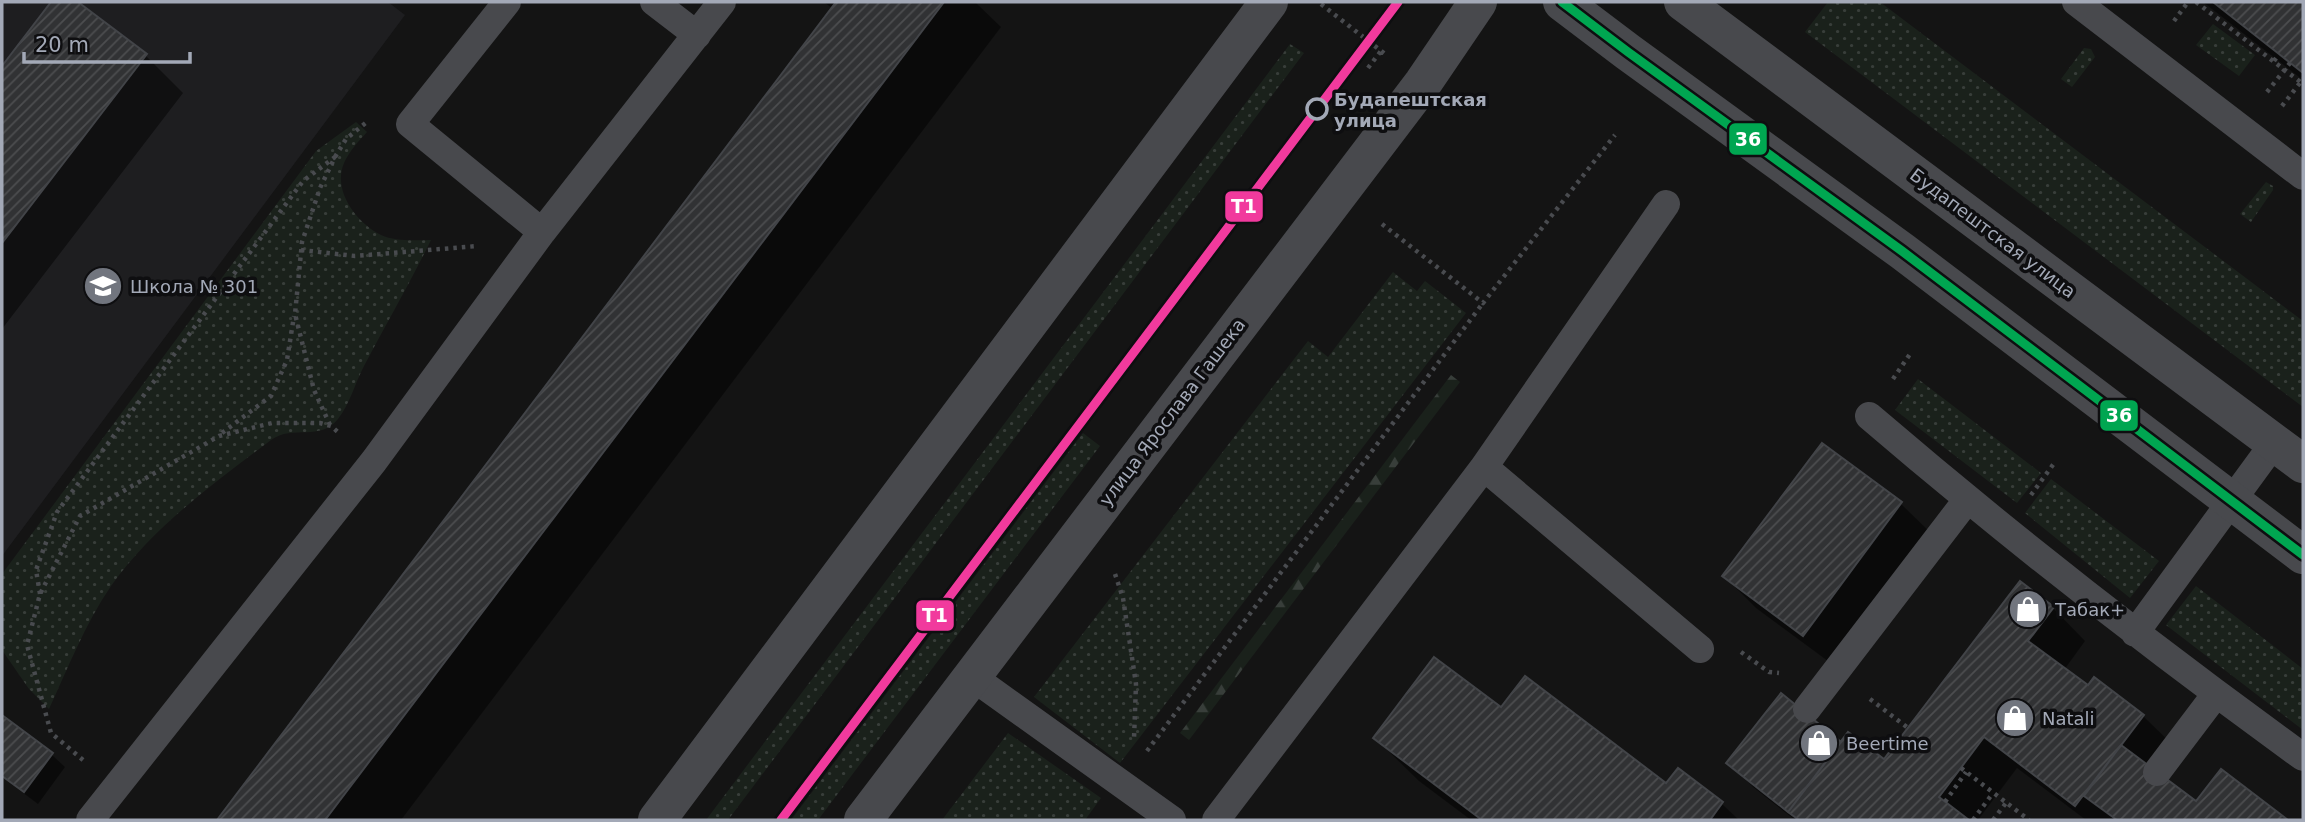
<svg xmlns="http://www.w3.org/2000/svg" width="2305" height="822" font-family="'DejaVu Sans',sans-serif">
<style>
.built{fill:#1e1e20}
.green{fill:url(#green-dots)}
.forest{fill:url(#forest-firs)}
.shadow{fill:#0007}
.building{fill:url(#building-hatch);stroke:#424448;stroke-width:2}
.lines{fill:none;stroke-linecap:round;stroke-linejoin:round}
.path{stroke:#494b4f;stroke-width:4.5;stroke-dasharray:3.5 5;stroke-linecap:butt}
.service{stroke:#48494d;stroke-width:28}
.minor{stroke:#48494d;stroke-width:38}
.tertiary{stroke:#48494d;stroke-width:38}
.bus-1-casing{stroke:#0e0e10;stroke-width:14}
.bus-1{stroke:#00a651;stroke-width:9}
.tram-1-casing{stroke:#0e0e10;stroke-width:14}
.tram-1{stroke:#f13a9d;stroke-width:9}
.stop-dot{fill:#0e0e10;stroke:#a3a9b7;stroke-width:3.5}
.labels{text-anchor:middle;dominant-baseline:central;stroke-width:7;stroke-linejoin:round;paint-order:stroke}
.stop-label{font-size:18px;font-weight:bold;fill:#a3a9b7;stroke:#0e0e10;text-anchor:start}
.street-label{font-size:18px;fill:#a3a9b7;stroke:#0e0e10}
.poi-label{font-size:18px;fill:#a3a9b7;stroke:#0e0e10;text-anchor:start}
.line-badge{stroke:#0e0e10;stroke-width:2.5}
.badge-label{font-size:19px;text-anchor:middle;font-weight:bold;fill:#fff}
</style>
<defs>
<pattern id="green-dots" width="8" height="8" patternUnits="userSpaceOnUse" patternTransform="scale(1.75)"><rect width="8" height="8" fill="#1a211b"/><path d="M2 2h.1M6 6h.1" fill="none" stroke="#383e3a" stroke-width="1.8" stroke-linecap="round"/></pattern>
<pattern id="forest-firs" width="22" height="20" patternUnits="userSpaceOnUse" patternTransform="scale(1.75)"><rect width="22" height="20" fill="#1a211b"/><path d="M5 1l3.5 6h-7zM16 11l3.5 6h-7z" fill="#383e3a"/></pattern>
<pattern id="building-hatch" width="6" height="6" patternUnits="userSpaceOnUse" patternTransform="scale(1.75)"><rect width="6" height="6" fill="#313234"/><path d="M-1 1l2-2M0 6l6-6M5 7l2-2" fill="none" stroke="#4c4d4f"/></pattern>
</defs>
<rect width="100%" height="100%" fill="#141414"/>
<path class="built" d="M2 2H388L405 15 2 556Z"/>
<path class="green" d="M1828 2H1880L2303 321V407L1805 32Z
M2213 24 2255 55 2239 76 2196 45Z
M1290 44 1304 53 728 820H706Z
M2084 48 2091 49 2095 57 2072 87 2061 79Z
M356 122 367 132C359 141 350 150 344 163 332 191 357 223 381 235 396 242 415 240 431 240 410 283 386 324 364 366 355 383 350 404 338 419 320 442 293 424 271 440 213 484 154 526 111 586 85 624 68 668 49 709L29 689 2 650V574L316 151Z
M2266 182 2273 186V190L2251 222 2240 214Z
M1393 272 1417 291 1425 281 1466 313 1120 763 1034 697 1308 341 1328 357Z
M1918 379 2041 473 2017 503 1895 410Z
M1083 433 1100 446 818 820H791Z
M2051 479 2159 561 2130 598 2025 513Z
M2196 586 2303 669V730L2166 625Z
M1008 733 1101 798 1085 820H942Z"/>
<path class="forest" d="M1451 375 1460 382 1189 740 1180 733Z"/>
<path class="shadow" d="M53 2H75L146 56 183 93 2 329V69Z
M824 2H975L1001 27 401 820H219L833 9Z
M2203 2H2303V80Z
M1822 445 1901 504 1934 536 1836 667 1756 608 1724 576Z
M2053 608 2085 641 2064 670 2088 688 2143 716 2176 748 2157 774 2196 803 2221 772 2285 820H2086L2017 768 1978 820H1795L1753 787 1729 762 1842 744 1885 761Z
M1501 710 1666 785 1678 770 1722 804 1739 820H1471L1419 781 1375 738Z
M2 717 52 755 65 767 38 804 2 777Z"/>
<path class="building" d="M51 2H78L147 54 2 243V66Z
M836 2H944L325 820H217Z
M2213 2H2303V73L2279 54Z
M1822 443 1902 502 1803 636 1722 576Z
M2020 581 2054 607 2028 641 2088 685 2094 677 2144 715 2075 806 1984 737 1939 797 1969 820H1799L1788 812 1848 732 1884 759Z
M1434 657 1501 707 1525 676 1666 783 1678 768 1723 802 1710 820H1482L1373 738Z
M1781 693 1841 742 1788 812 1726 763Z
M2 715 53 753 24 792 2 776Z
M2121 745 2196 801 2221 769 2288 820H2117L2084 796Z"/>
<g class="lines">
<path class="path" d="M2196 2 2303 84
M1321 4 1385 54
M2174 21 2188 2
M2274 61 2279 54
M1368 68 1381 51
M2267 92 2290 63
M2282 106 2303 79
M1382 224 1483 303 1615 135
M301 250 355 256 478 246
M1893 379 1910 354
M330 425 314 390 295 314 302 242 320 188 335 157 346 139 368 121
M222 433 271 396 287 360 294 316
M2031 495 2055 462
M1115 574 1123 598 1136 684 1134 739
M40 594 36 570 57 512 303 181 335 157
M1741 652 1769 672 1779 673
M1870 699 1908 728
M1147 751 1483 303
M83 760 51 733 27 645 40 594 80 516 219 436 272 423H320L331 426 339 433
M1961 768 2029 820
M1945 802 1966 772
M1973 820 1993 793
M1993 820 2006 803"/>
<path class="service" d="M507 2 410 124 542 232
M654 2 697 35
M2076 2 2303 176
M1869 416C2009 536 2154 649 2303 757
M1484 467 1700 649
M2135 633 2274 443
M971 676 1172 820
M1807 709 1967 500
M2157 772 2216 694
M90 820 374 461 542 232 722 2
M1216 820 1484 467 1666 204"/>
<path class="minor" d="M1562 2 1628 52 1902 251 2303 555
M1683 2 2303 464"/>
<path class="tertiary" d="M657 820 1269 2
M863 820 1423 83 1478 2"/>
<g class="bus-1-casing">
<path id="bus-1" d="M1562 2 1628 52 1902 251 2303 555"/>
</g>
<use href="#bus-1" class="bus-1"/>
<g class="tram-1-casing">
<path id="tram-1" d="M781 820 1398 2"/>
</g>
<use href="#tram-1" class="tram-1"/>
</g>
<defs>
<g id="school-disc" transform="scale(2.0125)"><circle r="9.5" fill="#71757e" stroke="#0e0e10"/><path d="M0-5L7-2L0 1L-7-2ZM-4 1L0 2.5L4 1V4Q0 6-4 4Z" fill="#fff"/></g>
<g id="shop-disc" transform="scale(2.0125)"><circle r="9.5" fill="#71757e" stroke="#0e0e10"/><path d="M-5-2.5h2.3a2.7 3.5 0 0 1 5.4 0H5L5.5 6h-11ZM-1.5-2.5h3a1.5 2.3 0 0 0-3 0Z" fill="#fff"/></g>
</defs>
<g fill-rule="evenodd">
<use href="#school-disc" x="103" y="286"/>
<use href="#shop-disc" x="2028" y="609"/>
<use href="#shop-disc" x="2015" y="718"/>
<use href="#shop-disc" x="1819" y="743"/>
</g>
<circle class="stop-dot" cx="1317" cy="109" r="10"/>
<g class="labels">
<g class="stop-label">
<text x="1334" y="99">Будапештская<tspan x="1334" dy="21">улица</tspan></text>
</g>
<g class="street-label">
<text transform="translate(1993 233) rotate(37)">Будапештская улица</text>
<text transform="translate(1172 412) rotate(-53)">улица Ярослава Гашека</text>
</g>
<g class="poi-label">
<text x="130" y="286">Школа № 301</text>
<text x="2055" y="609">Табак+</text>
<text x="2042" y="718">Natali</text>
<text x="1846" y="743">Beertime</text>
</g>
</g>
<g class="line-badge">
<rect x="1728" y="122" width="40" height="34" rx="7" fill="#00a651"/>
<rect x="1224" y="190" width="40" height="33" rx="7" fill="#f13a9d"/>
<rect x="2099" y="399" width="40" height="33" rx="7" fill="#00a651"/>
<rect x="915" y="599" width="40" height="33" rx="7" fill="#f13a9d"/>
</g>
<g class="badge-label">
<text x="1748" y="146">36</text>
<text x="1244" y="213">T1</text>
<text x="2119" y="422">36</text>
<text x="935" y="622">T1</text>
</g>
<rect width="2305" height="822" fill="none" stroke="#a3a9b7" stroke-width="7"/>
<path d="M24 52v10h166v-10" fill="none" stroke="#a3a9b7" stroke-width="3.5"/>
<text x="35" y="52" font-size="21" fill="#a3a9b7" stroke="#0e0e10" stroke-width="5" paint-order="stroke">20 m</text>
</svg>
